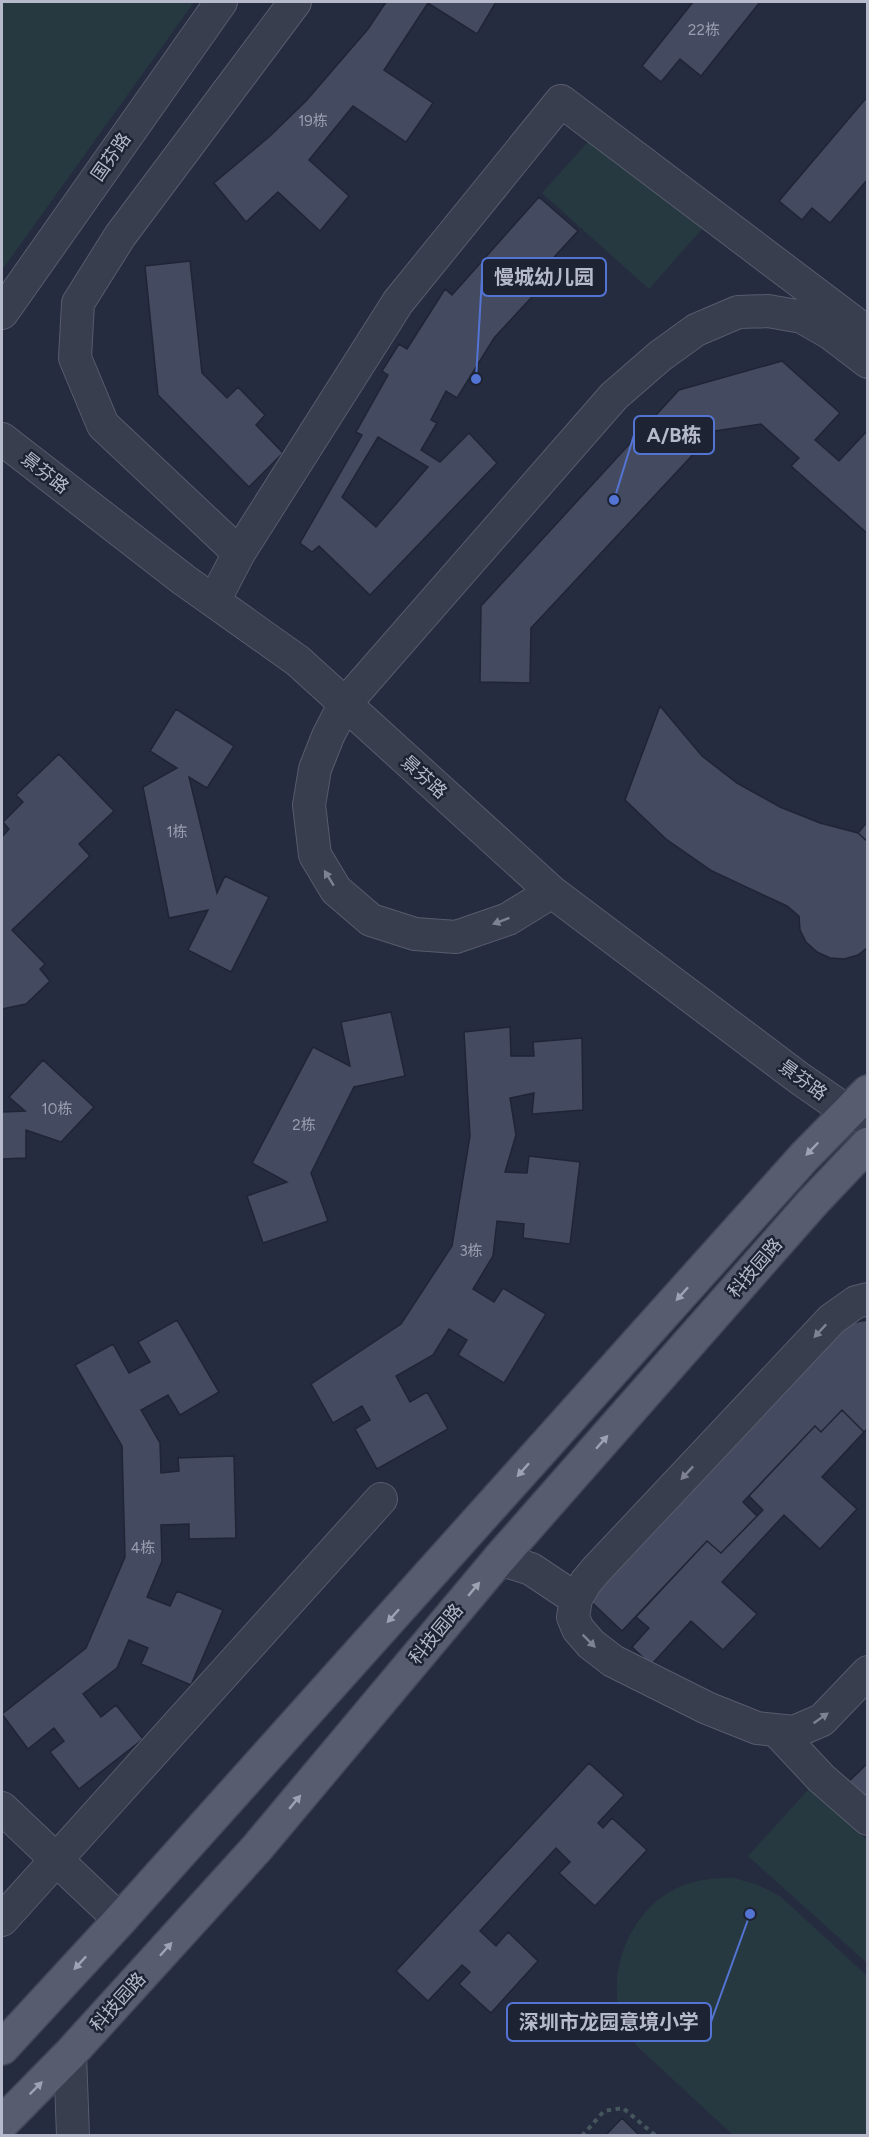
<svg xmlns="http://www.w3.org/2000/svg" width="869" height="2137" font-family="Figtree,'Noto Sans SC',sans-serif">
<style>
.green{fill:#273940}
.building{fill:#444b61;stroke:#202536;stroke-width:1.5;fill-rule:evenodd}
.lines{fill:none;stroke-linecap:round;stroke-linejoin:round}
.minor-casing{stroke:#575c6d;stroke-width:34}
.major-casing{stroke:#434758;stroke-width:36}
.path{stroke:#45565d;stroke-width:4;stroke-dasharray:4.5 4.5;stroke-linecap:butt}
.minor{stroke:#393e4f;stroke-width:32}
.major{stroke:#575d6f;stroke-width:33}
.oneway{fill:#7e8293}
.oneway2{fill:#9ea3b3}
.labels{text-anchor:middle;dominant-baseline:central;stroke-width:5;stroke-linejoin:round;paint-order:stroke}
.number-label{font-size:15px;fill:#9a9eb0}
.street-label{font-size:18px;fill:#b6baca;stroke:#1e2334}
.leader{fill:none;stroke:#5374d3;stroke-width:2}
.callout-dot{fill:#5374d3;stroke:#1e2334;stroke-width:2}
.callout{fill:#1e2334;stroke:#5374d3;stroke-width:2}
.callout-label{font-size:20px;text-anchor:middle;font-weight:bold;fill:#b6baca}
</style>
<rect width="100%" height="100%" fill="#252c3f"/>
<path class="green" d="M2 2H194L2 270Z
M596 133 702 229 649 289 542 193Z
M810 1788 867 1840V1963L748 1856Z
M734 1878 758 1885 781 1897 867 1976V2135H733L638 2047C631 2037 623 2027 620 2015 607 1965 634 1904 684 1885 700 1879 716 1878 734 1878Z"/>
<path class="building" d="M386 2H496L477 34 428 3 384 70 433 103 406 142 353 106 309 160 349 196 320 231 278 192 246 222 214 183 270 136 306 101 368 29Z
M693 2H760L701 76 680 59 661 82 642 66Z
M868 96V179L830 223 812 208 802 220 779 201Z
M539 197 578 231 534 279 541 287 494 338 457 398 446 391 431 420 437 423 421 450 440 462 469 433 497 463 370 595 319 546 312 552 300 543 362 435 356 432 388 375 382 371 399 344 407 349 445 289 452 295ZM378 437 428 467 376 527 342 497Z
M190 261 202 373 227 398 238 387 265 415 256 425 283 453 249 487 158 395 145 266Z
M782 361 840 413 815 440 839 461 868 430V534L791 466 799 458 761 424 715 431 531 628 530 683 480 682 481 606 679 390Z
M660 706 702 756 737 783 780 807 820 823 858 833 868 842V947L858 955 844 959 830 958 817 952 806 942 800 930 799 916 787 906 712 871 666 839 625 800Z
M176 709 234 746 207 788 189 777 217 893 225 876 269 897 231 972 188 950 208 910 169 918 143 787 177 768 150 751Z
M59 754 114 811 79 844 90 856 12 930 45 964 40 969 50 981 26 1004 2 1009V837L9 829 3 822 23 802 16 795Z
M868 821V842L858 833Z
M391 1012 405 1076 354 1087 311 1173 328 1221 263 1243 247 1196 287 1182 252 1163 313 1047 350 1066 341 1022Z
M510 1027 511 1056H534L533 1042 582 1038 583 1110 532 1114 534 1093 510 1098 516 1135 505 1172 527 1173 529 1156 580 1162 570 1244 523 1238 524 1224 497 1221 493 1256 473 1289 494 1302 503 1288 546 1314 504 1383 458 1355 467 1340 449 1329 433 1355 396 1376 410 1402 427 1392 448 1429 377 1469 355 1429 370 1420 362 1406 333 1423 311 1384 401 1324 452 1246 470 1136 464 1032Z
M43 1060 94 1107 61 1142 26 1130V1158L2 1159V1112L25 1111 9 1097Z
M177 1320 219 1392 180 1415 168 1395 141 1410 160 1443 161 1473 179 1471 178 1458 234 1456 236 1538 189 1539V1524L161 1525 162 1561 147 1597 170 1606 177 1591 223 1610 191 1685 141 1664 148 1648 129 1640 117 1668 83 1694 101 1717 116 1705 143 1739 79 1789 50 1752 64 1741 54 1728 28 1749 2 1714 86 1648 125 1557 122 1446 75 1365 113 1344 129 1373 150 1362 138 1342Z
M868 1320V1428L864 1432 842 1410 821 1432 815 1426 749 1496 763 1510 721 1553 707 1541 622 1631 584 1595 837 1325Z
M842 1410 864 1432 822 1477 857 1509 820 1549 784 1515 722 1582 757 1614 723 1650 691 1621 651 1665 632 1647 649 1628 636 1617 707 1541 721 1553 757 1516 743 1502 815 1426 821 1432Z
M589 1763 624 1795 598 1823 603 1828 612 1818 647 1850 595 1906 559 1873 570 1862 556 1848 480 1931 496 1946 508 1932 538 1961 491 2013 459 1984 470 1972 462 1965 428 2001 396 1971Z
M868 1763V1809L844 1786Z
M622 2118 640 2136H605Z"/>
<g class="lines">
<g class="minor-casing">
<path id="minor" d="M2 313 221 2
M2 439 184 580 298 661 552 892 799 1078 848 1112 868 1118
M239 553 103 425 75 358 78 303 120 236 295 2
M214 601 239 553 398 302 561 101 868 333
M552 892 508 919 456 937 415 934 371 920 336 890 315 855 309 805 315 769 328 736 344 705 614 396 660 356 696 330 738 312 768 311 802 317 830 333 868 362
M868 1299 856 1302 832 1319 596 1570 586 1582 576 1599 573 1617 578 1629 591 1644 613 1661 707 1708 757 1728 794 1732 822 1720 868 1672
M499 1559 531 1569 576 1599
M776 1730 821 1778 868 1819
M2 1808 120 1920
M2 1920 381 1499
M70 2054 73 2136"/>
</g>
<g class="major-casing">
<path id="major" d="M2 2048 120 1920 804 1157 868 1092
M2 2123 70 2054 257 1848 499 1559 813 1202 868 1144"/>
</g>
<path class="path" d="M582 2136 604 2111 623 2108 656 2136"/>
<use href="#minor" class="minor"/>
<use href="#major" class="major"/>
</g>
<defs><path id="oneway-solid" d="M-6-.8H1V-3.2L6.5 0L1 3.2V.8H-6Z" transform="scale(1.5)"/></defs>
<g class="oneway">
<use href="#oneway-solid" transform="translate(329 878) rotate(-122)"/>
<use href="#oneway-solid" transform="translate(501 921) rotate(159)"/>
<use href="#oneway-solid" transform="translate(820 1331) rotate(133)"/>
<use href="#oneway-solid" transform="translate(687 1473) rotate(133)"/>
<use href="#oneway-solid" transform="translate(589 1641) rotate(45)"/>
<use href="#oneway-solid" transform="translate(821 1718) rotate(-35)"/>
</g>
<g class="oneway2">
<use href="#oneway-solid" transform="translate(812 1149) rotate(134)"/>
<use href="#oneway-solid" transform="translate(682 1294) rotate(132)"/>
<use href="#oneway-solid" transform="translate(602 1442) rotate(-49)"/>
<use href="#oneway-solid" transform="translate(523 1470) rotate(132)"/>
<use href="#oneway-solid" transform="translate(474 1589) rotate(-50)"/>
<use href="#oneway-solid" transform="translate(393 1616) rotate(132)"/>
<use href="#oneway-solid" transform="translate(295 1802) rotate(-50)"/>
<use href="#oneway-solid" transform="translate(166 1949) rotate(-48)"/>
<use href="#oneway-solid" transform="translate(80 1963) rotate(133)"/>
<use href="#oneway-solid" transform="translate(36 2088) rotate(-45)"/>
</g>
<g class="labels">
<g class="number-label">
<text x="704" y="30">22栋</text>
<text x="313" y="121">19栋</text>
<text x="177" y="832">1栋</text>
<text x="57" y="1109">10栋</text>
<text x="304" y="1125">2栋</text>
<text x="471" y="1251">3栋</text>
<text x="143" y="1548">4栋</text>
</g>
<g class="street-label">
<text transform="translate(111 157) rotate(-55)">国芬路</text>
<text transform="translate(45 473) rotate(38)">景芬路</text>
<text transform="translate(424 777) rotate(42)">景芬路</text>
<text transform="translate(803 1080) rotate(36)">景芬路</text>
<text transform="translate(755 1268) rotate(-49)">科技园路</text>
<text transform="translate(436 1634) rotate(-50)">科技园路</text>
<text transform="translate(118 2002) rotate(-48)">科技园路</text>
</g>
</g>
<path class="leader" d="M476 379L482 277M614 500L634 435M750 1914L711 2022"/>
<g class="callout-dot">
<circle cx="476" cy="379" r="6"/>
<circle cx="614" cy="500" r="6"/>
<circle cx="750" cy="1914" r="6"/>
</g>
<g class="callout">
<rect x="482" y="258" width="124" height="38" rx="6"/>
<rect x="634" y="416" width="80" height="38" rx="6"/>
<rect x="507" y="2003" width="204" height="38" rx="6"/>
</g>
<g class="callout-label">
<text x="544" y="284">慢城幼儿园</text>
<text x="674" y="442">A/B栋</text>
<text x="609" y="2029">深圳市龙园意境小学</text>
</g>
<rect width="869" height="2137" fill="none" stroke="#b6baca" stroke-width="6"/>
</svg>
